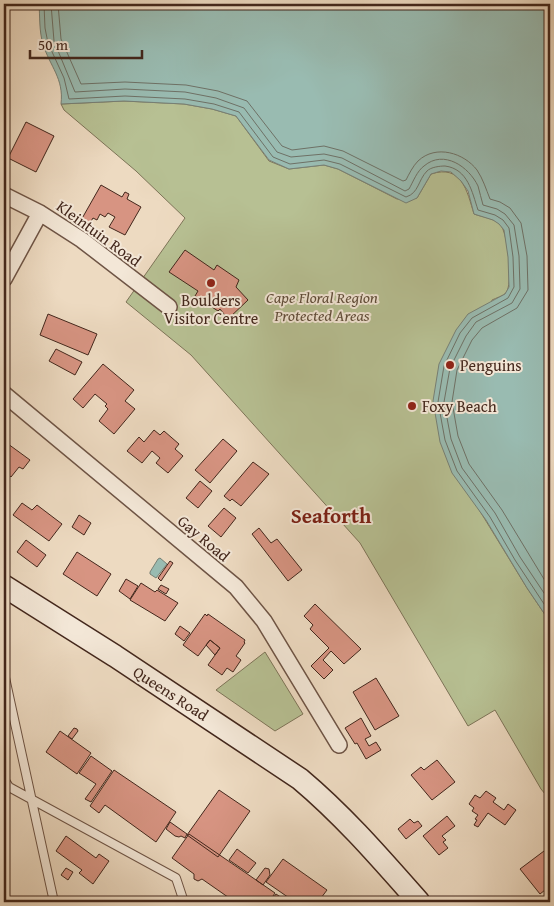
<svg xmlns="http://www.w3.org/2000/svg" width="554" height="906" font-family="'Gentium Book Plus',serif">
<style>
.green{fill:#b7c093;stroke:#7d7458}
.water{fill:#99bbb1;stroke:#778075}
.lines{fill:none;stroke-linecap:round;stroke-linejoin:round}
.shore{stroke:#6e7166;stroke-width:1}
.building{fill:#d79482;stroke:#43271c}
.service-casing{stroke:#6e5445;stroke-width:10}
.minor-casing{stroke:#6e5445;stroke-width:18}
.secondary-casing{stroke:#43271c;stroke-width:24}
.service{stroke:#f3e7d7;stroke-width:8}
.minor{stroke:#f3e7d7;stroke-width:15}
.secondary{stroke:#f3e7d7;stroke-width:21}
.poi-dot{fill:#8f2418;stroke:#f3e7d7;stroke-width:2}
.labels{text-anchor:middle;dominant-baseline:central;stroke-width:4;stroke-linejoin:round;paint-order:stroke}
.street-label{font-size:16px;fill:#43271c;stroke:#f3e7d7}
.park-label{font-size:16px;font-style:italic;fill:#604d3a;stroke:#f3e7d7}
.poi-label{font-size:16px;fill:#43271c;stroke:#f3e7d7;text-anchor:start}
.district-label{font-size:21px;font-weight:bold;fill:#7a1f14;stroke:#f3e7d7}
</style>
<rect width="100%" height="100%" fill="#eddac1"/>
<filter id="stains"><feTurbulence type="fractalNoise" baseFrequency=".004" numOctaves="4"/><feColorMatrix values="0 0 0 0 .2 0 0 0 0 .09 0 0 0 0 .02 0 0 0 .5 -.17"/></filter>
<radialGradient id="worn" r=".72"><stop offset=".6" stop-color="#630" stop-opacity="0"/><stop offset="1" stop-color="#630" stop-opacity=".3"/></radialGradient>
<path class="green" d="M124 101 184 104 212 109 236 116 269 161 289 169 324 165 338 169 397 199 417 198 431 174C462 164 467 191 474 214 482 217 493 218 500 224 508 232 513 285 506 293 503 296 496 298 492 300L478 508 527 588 550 622V800L541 789 495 710 468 726 360 543 191 355 126 302 185 218 136 171 64 110 61 104Z
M265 652 303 714 275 731 216 690Z"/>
<path class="water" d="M39 4H550V622L527 588 486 520 452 473 440 442 433 401 439 364 456 330 468 314 505 294 509 287 508 257 504 230 499 224 493 220 474 214 468 191 461 181 451 172 441 171 431 174 417 198 406 203 338 169 324 165 289 169 269 160 236 116 212 109 184 104 124 101 61 104C64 78 50 67 43 44 39 31 40 17 39 4Z
M160 558 167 564 156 578 150 574V572L158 559Z"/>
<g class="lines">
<path class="shore" d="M44 4 45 28 48 43 64 78 69 99 125 96 185 99 214 104 239 112 273 157 290 164 324 160 340 164 406 197C419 193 418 180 427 171 431 167 440 166 445 166 468 169 472 192 478 210L495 215 503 220 509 228 513 257 514 287 508 298 472 318 460 333 444 366 438 402 445 440 457 471 490 517 515 560 550 613
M51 4 54 41 75 92 125 89 185 92 216 98 244 108 277 152 291 157 324 154 342 158 405 191 409 189C413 182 417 171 424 166 444 149 469 167 478 186 480 192 481 199 483 205L497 209 505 214 514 225 519 256 520 289 512 303 476 322 466 336 450 368 444 402 451 439 462 468 495 513 520 557 550 602
M58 4 61 39 81 84 125 82 186 85 218 91 247 101 282 146 292 150 324 146 343 151 403 181 406 180C409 174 413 166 418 161 436 144 464 153 477 170 483 179 486 189 490 199L500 202 510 208 521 223 527 256 528 290 517 308 482 328 472 340 457 370 452 402 458 436 469 464 502 510 550 589"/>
</g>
<path class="building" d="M26 122 54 136 36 172 8 158Z
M101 185 122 197 125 192 129 194 127 199 141 207 125 235 109 227 115 217 108 213 105 217 100 214 97 220 93 218 88 226 80 222Z
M185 250 214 270 217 265 239 280 236 287 248 300 228 319 220 309 218 311 195 296 198 291 169 272Z
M48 314 97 334 88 355 40 335Z
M56 349 82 362 75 375 49 361Z
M103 364 134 390 125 401 135 409 114 434 99 421 108 409 105 406 107 404 95 394 83 408 73 399Z
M154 430 160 435 164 431 179 444 175 449 183 456 168 473 156 463 160 458 152 451 142 463 127 451 139 437 144 442Z
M223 439 237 451 210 483 195 470Z
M4 441 30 460 23 469 19 467 11 477 4 471Z
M253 462 269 474 241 506 232 499 230 501 224 496Z
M200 481 212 491 198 508 186 498Z
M22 503 32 510 37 505 62 524 49 541 13 515Z
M224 508 236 518 221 537 208 526Z
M79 515 91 523 84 535 72 527Z
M259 528 271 543 277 539 302 570 288 581 252 534Z
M26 540 46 555 37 567 17 552Z
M77 552 111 574 97 596 63 574Z
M170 561 173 563 161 581 158 578Z
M126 579 138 586 130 599 119 591Z
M141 583 155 592 157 590 178 603 165 621 130 600Z
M161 585 169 589 166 594 158 589Z
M315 604 361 649 344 664 331 651 323 660 333 670 324 679 311 666 329 648 310 629 313 625 304 616Z
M205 614 207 616 208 614 245 640 244 642 245 643 236 656 241 660 233 672 227 668 222 675 208 665 220 648 210 640 198 656 183 645Z
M180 626 190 633 184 641 175 634Z
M210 640 220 648 215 655 206 645Z
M376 678 399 716 375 730 353 692Z
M361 718 371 736 365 739 369 746 376 742 381 750 366 759 357 743 355 744 345 728Z
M74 728 77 729 78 731 72 739 68 736Z
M60 731 91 753 77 774 46 752Z
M91 756 112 771 91 802 85 799 96 784 79 773Z
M437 760 455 782 432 800 411 775 421 767 424 770Z
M114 770 176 812 156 842 105 805 99 813 90 806Z
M219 790 250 811 218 857 187 835Z
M486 791 496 798 493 802 504 810 508 804 516 810 505 825 488 813 478 827 474 825 477 820 475 819 478 815 472 811 474 808 469 804 475 795 480 798Z
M447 816 455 826 442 836 446 840 443 842 448 848 439 855 423 836Z
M410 819 414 823 418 821 422 826 406 839 398 829Z
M170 822 187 834 185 838 181 836 179 837 175 836 166 829Z
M189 834 275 893 269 902H235L202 879 198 881 194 879V874L172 858Z
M66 836 96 858 99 854 109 861 93 884 79 873 82 870 56 851Z
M237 849 256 863 248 873 229 860Z
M544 851 550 859V886L540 894 520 869Z
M283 859 327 890 318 902H295L266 882Z
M66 868 73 872 68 880 61 875Z
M265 868 269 869 270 875 263 885 256 880Z
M276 894 288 902H270Z"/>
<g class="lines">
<g class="service-casing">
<path id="service" d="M4 673 54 902
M4 717 11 708
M4 779 9 787 176 878 184 902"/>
</g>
<g class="minor-casing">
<path id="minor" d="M4 195 40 213 82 240 169 307
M4 279 40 213
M4 394 236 587 264 621 339 745"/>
</g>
<g class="secondary-casing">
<path id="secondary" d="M4 586 115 656 300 779C344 816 381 859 419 902"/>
</g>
<use href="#service" class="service"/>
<use href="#minor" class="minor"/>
<use href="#secondary" class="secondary"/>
</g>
<g class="poi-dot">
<circle cx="211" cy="283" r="5"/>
<circle cx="450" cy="365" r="5"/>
<circle cx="412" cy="406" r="5"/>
</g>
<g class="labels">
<g class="street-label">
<text transform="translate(99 233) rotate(36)">Kleintuin Road</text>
<text transform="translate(204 538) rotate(40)">Gay Road</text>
<text transform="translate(171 693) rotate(33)">Queens Road</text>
</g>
<g class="park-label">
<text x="322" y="297">Cape Floral Region<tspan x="322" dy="18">Protected Areas</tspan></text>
</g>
<g class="poi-label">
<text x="211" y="300" text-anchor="middle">Boulders<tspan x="211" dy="18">Visitor Centre</tspan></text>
<text x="460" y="365">Penguins</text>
<text x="422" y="406">Foxy Beach</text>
</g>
<g class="district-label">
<text x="331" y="515">Seaforth</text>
</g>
</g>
<rect width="554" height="906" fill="none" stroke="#eddac1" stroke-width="20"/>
<rect x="5" y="5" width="544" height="896" fill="none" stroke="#43271c" stroke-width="2.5"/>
<rect x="10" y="10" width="534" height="886" fill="none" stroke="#43271c"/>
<path d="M30 50v8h112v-8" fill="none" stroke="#43271c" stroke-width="2.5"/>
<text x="38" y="50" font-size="15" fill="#43271c" stroke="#f3e7d7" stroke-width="4" paint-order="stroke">50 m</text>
<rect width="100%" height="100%" filter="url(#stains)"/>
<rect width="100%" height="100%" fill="url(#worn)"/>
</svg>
